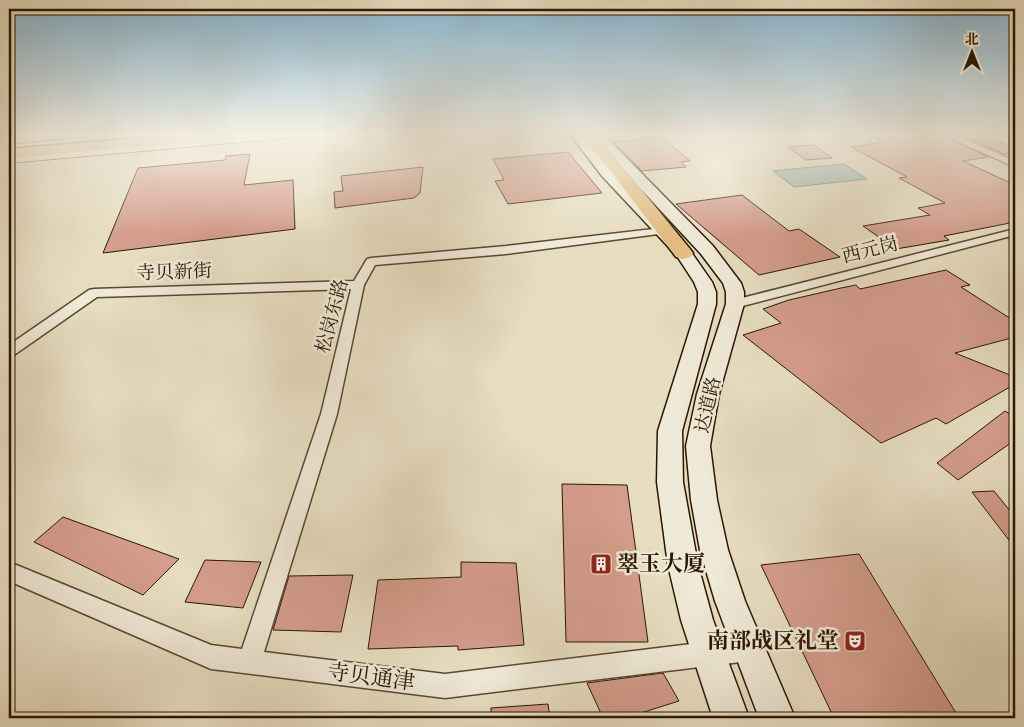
<svg xmlns="http://www.w3.org/2000/svg" width="1024" height="727" font-family="'IM FELL Double Pica','Noto Serif SC',serif">
<style>
.water{fill:#97bbb7;stroke:#6c796e}
.building{fill:#d49d8c;stroke:#2b1700}
.lines{fill:none;stroke-linecap:round;stroke-linejoin:round}
.minor-casing{stroke:#5a4830;stroke-width:3}
.tertiary-casing{stroke:#5a4830;stroke-width:2}
.secondary-casing{stroke:#2b1700;stroke-width:3}
.primary-casing{stroke:#2b1700;stroke-width:2}
.trunk-casing{stroke:#2b1700;stroke-width:3}
.minor{fill:#efe9d7;fill-rule:evenodd}
.tertiary{fill:#efe9d7;fill-rule:evenodd}
.secondary{fill:#efe9d7;fill-rule:evenodd}
.primary{fill:#e4be80;fill-rule:evenodd}
.trunk{fill:#e4be80;fill-rule:evenodd}
.labels{text-anchor:middle;dominant-baseline:central;stroke-width:5;stroke-linejoin:round;paint-order:stroke}
.street-label{font-size:19px;fill:#2b1700;stroke:#efe9d7}
.near-poi-label{font-size:22px;font-weight:bold;fill:#2b1700;stroke:#efe9d7;text-anchor:start}
.near-street-label{font-size:22px;fill:#2b1700;stroke:#efe9d7}
</style>
<rect width="100%" height="100%" fill="#e7ddc1"/>
<filter id="stains"><feTurbulence type="fractalNoise" baseFrequency=".004" numOctaves="4"/><feColorMatrix values="0 0 0 0 .2 0 0 0 0 .09 0 0 0 0 .02 0 0 0 .5 -.17"/></filter>
<radialGradient id="worn" r=".72"><stop offset=".6" stop-color="#630" stop-opacity="0"/><stop offset="1" stop-color="#630" stop-opacity=".3"/></radialGradient>
<path class="water" d="M844 164 867 179 794 187 773 171Z"/>
<path class="building" d="M870 134H939L988 157 963 161 1015 185V222L944 236 949 240 896 249 863 226 930 215 918 208 945 203 899 178 907 177 851 147 882 142Z
M959 134H984L1015 149V152L1004 154Z
M662 137 690 161 681 162 686 167 642 171 614 142Z
M814 145 832 158 806 160 788 147Z
M568 152 602 193 508 204 495 181 504 180 493 159Z
M250 154 244 185 293 180 295 229 103 253 138 168 225 160 226 156Z
M423 167 420 193 414 198 335 208 334 192 343 191 341 176Z
M742 195 789 231 799 229 840 257 759 275 676 204Z
M946 270 970 285 961 287 1008 317 1015 315V337L955 353 1015 377V384L946 424 936 418 881 443 743 335 781 323 763 309 789 300 841 288 856 285 860 289Z
M1005 411 1015 417V440L958 480 937 463Z
M562 484 627 485 648 642H566Z
M994 491 1015 517V548L972 492Z
M63 517 179 559 143 595 34 542Z
M859 554 959 718H834L761 565Z
M205 560 261 562 243 608 185 602Z
M461 562 516 563 524 645 458 650V646L368 649 378 580 461 577Z
M353 575 341 632 273 630 289 576Z
M663 673 679 701 625 718H603L587 683Z
M548 704 550 718H491V708Z"/>
<g class="lines">
<g class="minor-casing">
<path id="minor" d="M599 134H623L596 139 595 137Z
M941 134H953L1015 161V167Z
M662 228 666 229 668 231 666 233 506 254 375 265 364 285 337 414 264 652 445 674 749 637 757 641 761 649 757 657 749 661 445 698 211 669 9 581V562L211 645 242 649 321 414 351 289 97 297 14 355 9 357V345L89 290 94 289 354 281 367 259 371 258 506 246Z
M1015 229V235L735 308 728 304 730 301Z"/>
</g>
<g class="tertiary-casing">
<path id="tertiary" d="M257 134H304L299 137 9 163V157Z"/>
</g>
<g class="secondary-casing">
<path id="secondary" d="M570 134H583L612 170 689 249 712 282 716 292V304L682 431 683 482 698 565 713 620 749 718H713L681 620 668 565 657 482 658 431 698 304V292L694 282 677 256 602 176Z
M590 134H603L713 246 741 283 744 292V304L719 394 710 446 717 500 728 550 745 601 795 718H759L715 601 700 550 691 500 686 446 697 394 726 304V292L723 283 701 254Z"/>
</g>
<g class="primary-casing">
<path id="primary" d="M23 134H77L71 138 9 144V136Z"/>
</g>
<g class="trunk-casing">
<path id="trunk" d="M183 134H245L238 138 9 158V149Z
M576 134H592L609 150 690 249 693 253 690 257 683 259 676 257 599 156Z"/>
</g>
<use href="#minor" class="minor"/>
<use href="#tertiary" class="tertiary"/>
<use href="#secondary" class="secondary"/>
<use href="#primary" class="primary"/>
<use href="#trunk" class="trunk"/>
</g>
<linearGradient id="sky" x2="0" y2="1"><stop stop-color="#87b7d4"/><stop offset="0.57" stop-color="#f4f0e3"/><stop offset="1" stop-color="#f4f0e3" stop-opacity="0"/></linearGradient>
<rect width="1024" height="236" fill="url(#sky)"/>
<defs>
<g id="building-square" transform="scale(1.125)"><rect x="-9" y="-9" width="18" height="18" rx="4" fill="#8f2418" stroke="#efe9d7"/><path d="M-4-6H4V6H1V3H-1V6H-4ZM-2.5-4.3h1.7v1.8h-1.7ZM.8-4.3h1.7v1.8H.8ZM-2.5-1h1.7V.8h-1.7ZM.8-1h1.7V.8H.8Z" fill="#fff"/></g>
<g id="theatre-square" transform="scale(1.125)"><rect x="-9" y="-9" width="18" height="18" rx="4" fill="#8f2418" stroke="#efe9d7"/><path d="M-5-5.5Q0-4 5-5.5V0Q5 5 0 6Q-5 5-5 0ZM-3.3-2.5H-1v1.5H-3.3ZM1-2.5H3.3v1.5H1ZM-2.8 1Q0 5.5 2.8 1Z" fill="#fff"/></g>
</defs>
<g fill-rule="evenodd">
<use href="#building-square" x="601" y="564"/>
<use href="#theatre-square" x="855" y="641"/>
</g>
<g class="labels">
<g class="street-label">
<text transform="translate(870 250) rotate(-14)">西元岗</text>
<text transform="translate(174 272) rotate(-2)">寺贝新街</text>
<text transform="translate(332 316) rotate(-75)">松岗东路</text>
<text transform="translate(708 405) rotate(-77)">达道路</text>
</g>
<g class="near-poi-label">
<text x="617" y="564">翠玉大厦</text>
<text x="839" y="641" text-anchor="end">南部战区礼堂</text>
</g>
<g class="near-street-label">
<text transform="translate(371 677) rotate(7)">寺贝通津</text>
</g>
</g>
<rect width="1024" height="727" fill="none" stroke="#e7ddc1" stroke-width="30"/>
<rect x="10" y="10" width="1004" height="707" fill="none" stroke="#2b1700" stroke-width="2.5"/>
<rect x="15" y="15" width="994" height="697" fill="none" stroke="#2b1700"/>
<g transform="translate(972 52)" stroke="#efe9d7" stroke-width="4" paint-order="stroke">
<path d="M0-4L9 19L0 12L-9 19Z" fill="#2b1700"/>
<text y="-8" font-size="14" font-weight="bold" text-anchor="middle" fill="#2b1700">北</text>
</g>
<rect width="100%" height="100%" filter="url(#stains)"/>
<rect width="100%" height="100%" fill="url(#worn)"/>
</svg>
